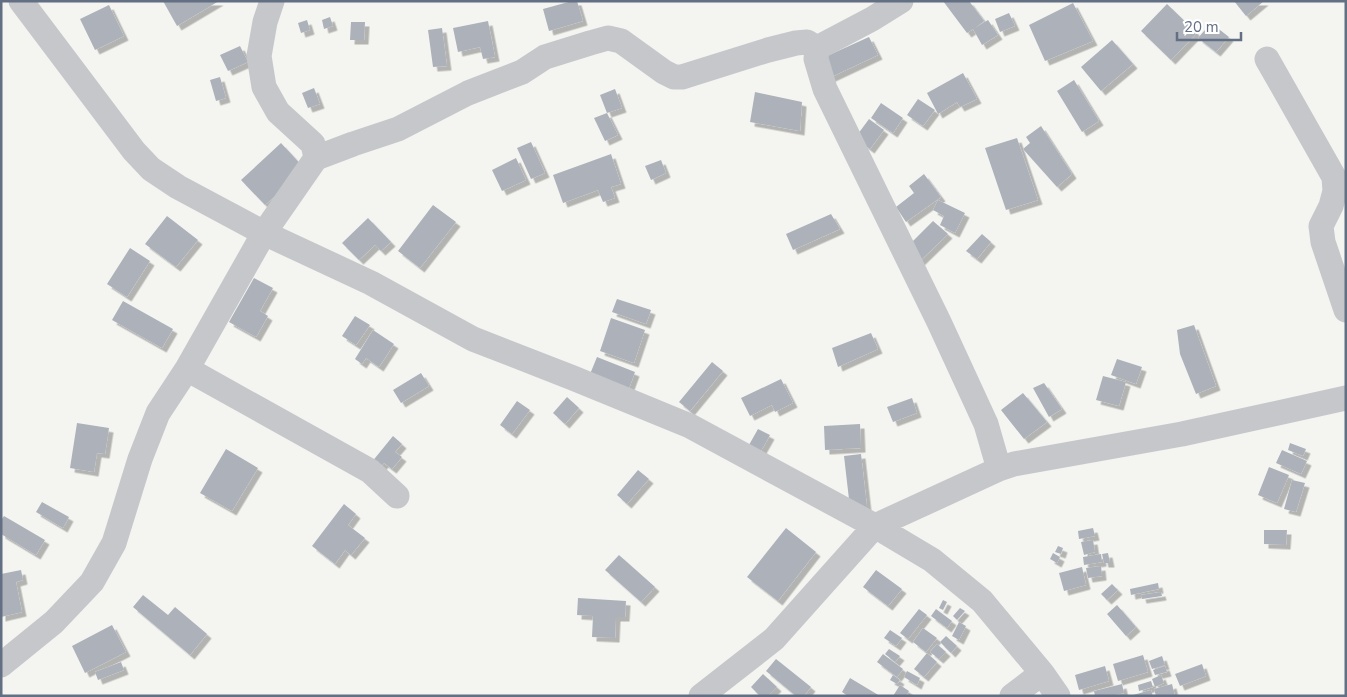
<svg xmlns="http://www.w3.org/2000/svg" width="1347" height="697" font-family="'Nunito Sans',sans-serif">
<style>
.building{fill:#adb2ba;filter:url(#shadow)}
.lines{fill:none;stroke-linecap:round;stroke-linejoin:round}
.street{stroke:#c5c7cb;stroke-width:25}
</style>
<defs>
<filter id="shadow"><feDropShadow dx="4.5" dy="4.5" stdDeviation="0" flood-color="#0004"/></filter>
</defs>
<rect width="100%" height="100%" fill="#f4f5f1"/>
<path class="building" d="M163 1H219L177 26Z
M572 1H577L583 21 549 31 543 9Z
M943 1H969L984 21 975 28 988 20 998 35 982 45 973 29 967 33Z
M1234 1H1264L1246 16Z
M1073 3 1093 41 1045 61 1029 25Z
M1167 4 1197 33 1171 60 1141 31Z
M109 5 124 36 95 50 80 19Z
M1009 13 1015 26 1000 32 995 19Z
M330 17 333 26 324 29 322 20Z
M307 20 310 30 301 33 298 23Z
M488 21 495 57 483 59 480 47 458 52 453 28Z
M351 22H365L364 40H350Z
M1211 23 1229 37 1216 52 1198 38Z
M442 28 447 66 433 67 428 30Z
M869 37 878 55 827 79 818 60Z
M1112 40 1133 64 1101 91 1081 67Z
M240 46 248 62 228 71 220 55Z
M963 73 977 99 960 107 957 102 938 114 927 93Z
M220 77 226 98 216 101 210 80Z
M1074 80 1099 121 1082 132 1057 91Z
M314 88 320 104 308 108 302 93Z
M615 89 622 108 607 113 600 95Z
M755 92 802 102 800 131 750 122Z
M918 99 935 110 923 126 907 115Z
M881 103 903 118 893 133 871 118Z
M607 113 618 135 605 141 594 118Z
M869 119 884 130 870 149 855 138Z
M1041 126 1072 174 1057 187 1023 149 1030 143 1026 137Z
M1017 138 1038 200 1006 210 985 148Z
M531 142 545 173 531 179 517 148Z
M281 143 305 169 265 205 241 180Z
M611 154 621 184 611 187 615 198 603 202 598 190 563 203 553 175Z
M516 158 526 180 502 191 492 170Z
M661 160 666 173 651 180 645 166Z
M924 174 941 197 906 222 896 207 914 193 909 186Z
M938 200 965 213 955 233 940 225 944 216 933 210Z
M433 205 456 222 420 268 398 251Z
M831 214 840 229 793 250 786 234Z
M167 216 198 240 176 267 145 244Z
M368 218 391 242 381 251 375 245 359 260 342 243Z
M933 221 948 234 919 262 908 246Z
M982 234 991 242 977 259 966 251Z
M130 248 150 261 127 297 107 284Z
M254 278 273 288 260 311 268 316 256 337 229 322Z
M617 299 651 310 646 324 612 312Z
M123 301 173 329 162 348 112 320Z
M355 316 370 325 356 345 342 336Z
M611 318 645 330 634 363 600 351Z
M1194 325 1216 386 1196 394 1180 354 1177 330Z
M373 330 394 344 379 367 366 358 362 364 355 359Z
M871 333 878 349 838 367 832 348Z
M597 357 635 372 627 394 588 379Z
M1117 359 1142 367 1136 384 1111 375Z
M712 362 723 371 690 411 679 402Z
M421 373 429 386 401 403 393 390Z
M1103 376 1126 382 1119 406 1096 400Z
M781 379 793 403 775 412 772 405 750 416 741 398Z
M1044 383 1062 409 1049 417 1033 388Z
M1023 393 1047 422 1024 439 1001 410Z
M567 397 579 408 565 424 553 413Z
M912 398 917 413 893 422 887 407Z
M517 401 530 410 512 434 500 425Z
M77 423 109 428 105 454 97 453 94 472 70 468Z
M860 424 861 448 825 450 824 426Z
M758 429 770 435 757 458 745 452Z
M393 436 402 444 395 452 402 457 392 469 384 463 379 469 371 463Z
M1290 443 1306 449 1303 456 1288 450Z
M226 449 258 468 232 511 200 493Z
M1282 450 1307 461 1301 474 1276 463Z
M861 454 867 507 850 508 844 456Z
M1269 467 1289 475 1277 503 1258 495Z
M638 470 649 479 627 504 617 495Z
M1292 480 1305 483 1296 512 1284 509Z
M42 502 69 517 63 528 36 512Z
M344 504 356 514 348 525 365 538 351 555 345 550 335 564 312 546Z
M4 516 45 540 36 555 1 534V520Z
M786 528 816 552 778 601 747 577Z
M1093 528 1095 536 1079 539 1078 531Z
M1264 530H1287L1286 545 1264 544Z
M1093 540 1095 552 1084 555 1081 542Z
M1058 546 1063 548 1061 554 1055 552Z
M1053 553 1060 557 1057 563 1050 559Z
M1108 553 1110 563H1104L1102 554Z
M1101 554 1102 562 1084 565 1083 557Z
M619 555 655 587 641 602 605 570Z
M1101 566 1102 576 1088 578 1086 568Z
M1082 567 1086 585 1064 591 1059 573Z
M21 570 23 580 16 582 22 612 1 617V574Z
M876 570 902 589 888 606 863 587Z
M1158 583 1159 589 1131 595 1130 589Z
M1112 584 1118 590 1107 600 1101 594Z
M1161 592 1162 596 1142 599 1141 595Z
M143 595 168 615 175 607 207 634 190 655 133 607Z
M578 598 626 601 625 617H616L615 638 592 637 593 616 577 615Z
M943 600 947 602 943 610 939 608Z
M1117 605 1136 627 1126 636 1107 614Z
M960 608 965 611 957 620 953 616Z
M919 609 927 615 908 639 900 633Z
M936 609 952 621 947 628 931 616Z
M959 622 966 626 959 640 952 636Z
M112 625 126 652 85 673 72 646Z
M923 628 937 638 926 652 913 642Z
M890 630 902 638 896 646 884 638Z
M946 636 957 646 951 653 940 642Z
M937 644 946 652 939 659 930 652Z
M889 649 900 656 895 662 885 654Z
M927 653 937 662 924 677 914 669Z
M883 654 903 669 897 677 877 662Z
M1143 655 1148 672 1118 681 1113 664Z
M1162 656 1165 665 1152 669 1149 661Z
M776 659 811 687 804 696H796L766 671Z
M121 662 124 670 98 680 95 672Z
M1202 664 1206 676 1180 686 1175 674Z
M1105 666 1109 681 1079 690 1075 675Z
M1165 666 1167 672 1155 675 1153 670Z
M907 671 920 678 917 685 904 677Z
M763 674 777 687 768 696H760L751 687Z
M893 675 900 680 897 684 890 680Z
M1161 675 1164 683 1155 687 1152 679Z
M850 678 880 696H848L842 692Z
M1151 681 1153 687 1139 691 1138 685Z
M1122 684 1124 693 1111 696H1095L1094 691Z
M1172 684 1175 696H1156L1154 689Z
M900 685 909 691 906 696H893Z
M1151 690 1153 696H1133V695Z"/>
<g class="lines">
<path class="street" d="M21 1 134 151 151 169 178 187 264 233 371 283 473 339 573 378 690 426 875 526 932 560 982 601 1042 673 1058 696
M901 1 872 19 817 48 816 59 825 89 939 322 986 424 999 469
M1267 59 1334 177 1335 191 1331 206 1321 226 1323 242 1346 310
M316 158 353 144 398 129 468 93 522 72 545 57 590 43 608 38 621 41 664 72 674 77H682L768 50 796 43 807 42 817 48
M187 369 370 471 397 496
M1 665 54 622 92 582 114 543 140 459 158 413 187 369 264 233 316 158 313 144 278 112 264 87 259 56 265 22 272 1
M701 696 774 639 875 526 999 469 1014 464 1182 434 1346 398
M1012 696 1042 673"/>
</g>
<rect width="1347" height="697" fill="none" stroke="#636f83" stroke-width="5"/>
<path d="M1177 32v8h64v-8" fill="none" stroke="#636f83" stroke-width="2.5"/>
<text x="1184" y="32" font-size="15" fill="#636f83" stroke="#ffffff" stroke-width="4" paint-order="stroke">20 m</text>
</svg>
